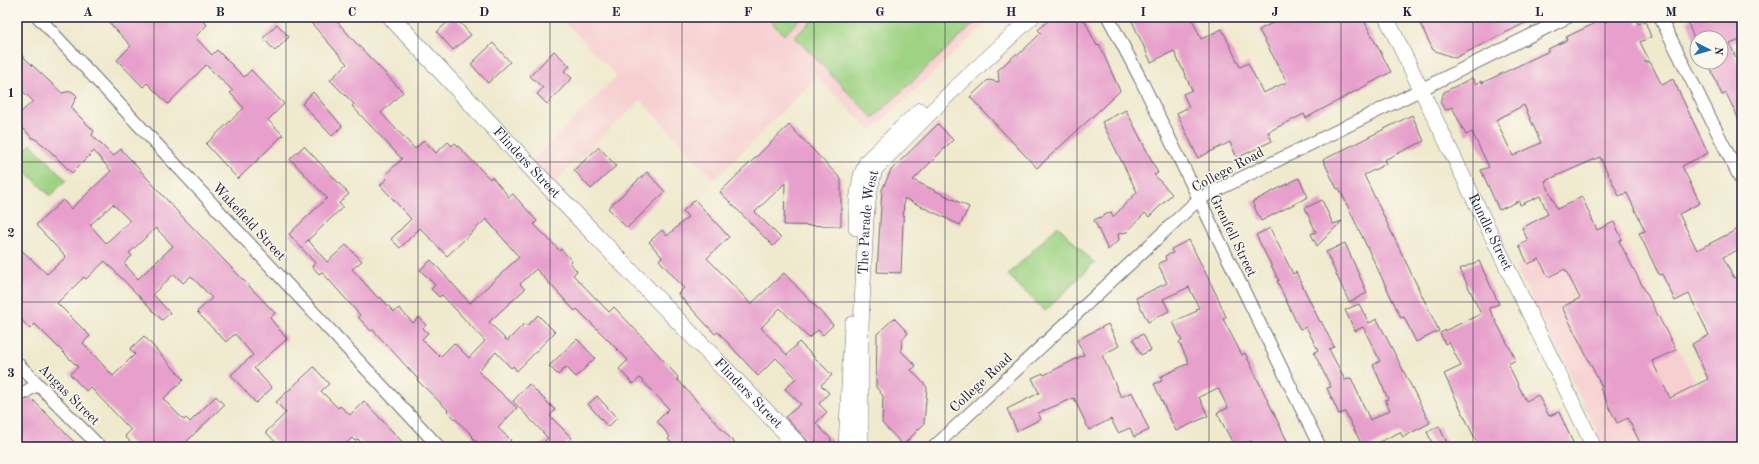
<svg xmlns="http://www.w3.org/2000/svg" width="1759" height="464" font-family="'Old Standard TT',serif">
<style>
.built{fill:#f7cfd0}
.green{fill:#9fd384;stroke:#607a60}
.building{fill:#e7a0cc;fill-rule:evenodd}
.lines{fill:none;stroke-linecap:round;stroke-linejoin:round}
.minor-casing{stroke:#6a686e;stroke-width:14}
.tertiary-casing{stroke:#6a686e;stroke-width:16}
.secondary-casing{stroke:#6a686e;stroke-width:18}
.minor{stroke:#fff;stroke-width:12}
.tertiary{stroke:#fff;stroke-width:15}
.secondary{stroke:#fff;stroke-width:17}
.grid{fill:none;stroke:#22223b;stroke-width:1;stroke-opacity:0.55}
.labels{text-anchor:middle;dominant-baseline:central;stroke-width:3;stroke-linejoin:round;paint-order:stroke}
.street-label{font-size:14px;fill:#22223b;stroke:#fbf7ec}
.neatline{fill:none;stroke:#22223b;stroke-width:1.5}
.grid-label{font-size:13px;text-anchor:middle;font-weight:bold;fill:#22223b}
</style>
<rect width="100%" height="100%" fill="#fbf7ec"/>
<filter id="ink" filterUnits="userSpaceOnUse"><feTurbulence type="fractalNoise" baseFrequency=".025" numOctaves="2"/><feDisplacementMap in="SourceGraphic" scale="8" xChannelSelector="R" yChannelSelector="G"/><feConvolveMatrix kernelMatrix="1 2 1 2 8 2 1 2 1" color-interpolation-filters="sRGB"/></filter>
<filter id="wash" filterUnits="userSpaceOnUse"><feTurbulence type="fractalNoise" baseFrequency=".012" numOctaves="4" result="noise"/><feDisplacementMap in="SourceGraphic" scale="16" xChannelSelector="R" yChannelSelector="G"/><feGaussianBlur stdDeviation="0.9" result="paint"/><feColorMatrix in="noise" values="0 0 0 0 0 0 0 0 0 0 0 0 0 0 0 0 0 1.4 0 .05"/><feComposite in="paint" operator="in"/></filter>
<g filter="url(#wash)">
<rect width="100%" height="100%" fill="#efe9ce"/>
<path class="built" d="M560 17H993L871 131 817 77 714 180 641 100 549 187 528 165 617 76Z
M1614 218 1727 447H1605L1515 266Z"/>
<path class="green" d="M767 17H802L784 35Z
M816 17H981L873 118 796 38V36Z
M31 144 66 180 50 196 17 162V158Z
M1058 226 1094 263 1045 311 1008 275Z"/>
<g id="blocks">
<path class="building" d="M104 17H199L207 25 195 37 212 55 217 50 244 77 251 70 284 104 268 120 283 135 238 179 206 144 244 108 230 93 233 91 206 65 168 104 147 83 143 87 117 60 131 46Z
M306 17H333L356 43 403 92 381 113 415 149 424 140 436 153 448 142 452 146 455 143 490 179 492 177 509 197 513 194 537 221 534 224 560 251 561 249 572 261 570 263 577 271 573 275 609 312 614 307 646 341 678 377 677 379 738 447H675L668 439 670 437 657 421 669 409 640 378 633 384 619 369 628 360 577 309 575 311 536 269 520 284 525 289 489 322 507 341 525 323 527 326 538 315 555 332 517 371 513 366 511 368 496 352 478 371 517 408 498 428 511 440 504 447H482L472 437 473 436 447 411 448 410 417 380 418 379 373 330 371 331 358 317 360 315 322 272 319 274 312 266 315 263 289 234 327 198 290 159 304 146 349 194 339 203 343 207 305 243 308 240 327 262 346 245 362 261 352 269 378 298 380 297 394 312 399 308 413 323 419 317 426 325 423 328 428 333 422 339 440 357 454 343 469 358 485 341 442 295 439 297 431 289 435 285 420 270 431 260 470 303 519 257 486 219 447 256 420 228 400 248 391 239 411 219 380 185 387 179 384 176 402 159 352 106 354 104 330 80 347 64Z
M453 17H455L471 35 453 50 437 32Z
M1052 17H1083L1097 46 1099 44 1120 91 1037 168 970 97 988 80 999 82 998 70 1016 54 1018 55 1041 33 1038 30Z
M1130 17H1191L1201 39 1222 29 1240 67 1248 63 1263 93 1287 82 1259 30 1284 17H1362L1391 72 1306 118 1304 114 1268 132 1272 141 1237 158 1230 142 1198 158 1177 113 1189 107 1183 94 1192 90 1174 51 1151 62Z
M1417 17H1537L1455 58 1433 50Z
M1617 17H1635L1638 24 1645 21 1651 37 1640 42 1649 60 1644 62H1650L1662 85 1673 79 1708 153 1682 166 1700 203 1679 214 1697 250 1742 227V248L1723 257 1734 278 1742 273V447H1642L1628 418 1617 423 1600 388 1602 387 1562 307 1580 298 1565 269 1548 277 1539 259 1528 264 1519 245 1528 241 1522 228 1548 214 1540 196 1520 205 1519 201 1499 210 1481 170 1489 167 1472 132 1466 135 1452 107 1445 110 1440 102 1444 92 1472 78 1476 84 1481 81 1482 83 1549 51 1548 49 1567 40 1566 37 1604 19 1605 22ZM1524 105 1541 143 1513 156 1496 120ZM1600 157 1619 196 1627 193 1645 231 1639 233 1659 275 1662 274 1675 301 1689 294 1709 335 1692 344 1708 379 1670 398 1652 361 1676 350 1619 241 1622 239 1614 222 1597 230 1582 197 1557 209 1545 181Z
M1696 17H1742V39L1730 44 1742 72V126L1726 93 1722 95 1708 62H1721V38H1715L1713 34 1702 38H1697L1695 41 1687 21Z
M277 24 289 37 275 51 263 38Z
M493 43 510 62 488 83 471 64Z
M17 51 62 93 71 91 74 93 77 96 71 108 74 110V111L94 131 92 135 113 156 121 149 175 209 275 313 270 318 287 339 254 368 272 388 256 403 231 375 253 355 235 334 226 342 197 312 212 298 191 276 183 283 174 274 153 294 170 313 162 320 105 261 86 279 84 277 57 303 90 336 83 343 113 376 135 354 130 349 144 336 184 380 163 399 184 420 186 418 190 422 216 396 224 405 181 447H135L125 436 131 430 90 387 86 391 70 374 78 367 35 324 30 329 17 315V246L47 274 66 257 36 225 63 200 71 209 111 171 94 151 72 173 46 147 37 140 31 137 24 129 17 135V116L33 101 17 86ZM113 204 130 221 106 243 90 225ZM156 228 173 246 138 279 124 263 132 256 129 253Z
M554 51 570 66 564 71 572 78 547 104 537 94 543 88 530 76Z
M313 92 342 126 332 136 302 104Z
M1126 110 1158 173 1154 175 1172 194 1149 217 1145 213 1127 232 1118 234 1119 240 1108 250 1094 220 1111 212 1113 217 1137 192 1102 122Z
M1412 115 1424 141 1384 160 1386 164 1364 175 1439 331 1416 342 1404 317 1401 318 1339 188 1337 189 1323 160Z
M938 124 953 140 913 180 969 207 960 225 904 198 901 273 877 272 882 190 891 170Z
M789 125 841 179V226L784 225 785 183 755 212 781 238 773 246 720 192Z
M599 147 616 166 591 189 574 170Z
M647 172 665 192 627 228 608 208Z
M1299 178 1308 197 1261 221 1252 202Z
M695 200 729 237 707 258 751 304 784 273 833 325 823 335 818 330 809 338 780 308 761 328 787 355 799 342 832 375 821 385 829 393 819 404 827 412 816 423 831 439 830 447H811L807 440 785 417 801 404 785 389 796 378 776 358 758 376 718 332 715 334 678 294 684 288 659 260 662 257 649 242 662 230 667 236 688 217 683 211Z
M1322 200 1333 224 1342 221 1317 246 1311 234 1316 232 1305 208Z
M1270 228 1293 274 1296 272 1320 322 1321 321 1334 347 1329 349 1345 380 1351 378 1370 420 1390 410 1385 400 1388 399 1373 365 1380 361 1363 327 1355 331 1345 310 1359 304 1369 323 1377 319 1430 423 1403 437 1400 432 1369 447H1363L1345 412 1339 414 1327 388 1331 387 1314 353 1318 350 1306 327 1300 330 1277 281H1279L1256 235Z
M1189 240 1217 296 1226 317 1223 319 1242 355 1245 353 1290 447H1254L1251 441 1239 447H1235L1217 413 1228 408 1218 388 1199 397 1208 416 1176 431 1154 384 1162 381 1160 377 1189 363 1179 342 1182 341 1173 322 1197 311 1196 309 1199 308 1189 287 1163 299 1169 311 1148 322 1136 298 1167 283 1158 264 1166 260 1165 256 1173 253 1171 249Z
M1345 243 1367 293 1349 302 1326 252Z
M1479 261 1499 304 1489 308 1516 360 1508 364 1526 401 1538 395 1549 416 1559 412 1575 447H1479L1444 374 1461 366 1449 342 1445 344 1440 333 1481 314 1460 269Z
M894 318 908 333 902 340 901 351 916 366 911 370 927 387 924 424 903 445 882 423 883 396 876 387 877 334Z
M1108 324 1119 346 1102 355 1121 397 1132 392 1149 430 1134 437 1130 428 1118 433 1111 419 1089 430 1074 398 1038 413 1041 419 1017 431 1007 409 1039 393 1032 378 1043 373 1044 375 1084 355 1077 340Z
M1143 334 1151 350 1141 355 1133 339Z
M577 339 595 358 576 377 566 367 558 375 549 366Z
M314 367 329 384 321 391 338 408 340 406 350 415 364 401 407 447H365L358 439 355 441 352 438 343 447H280L266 432 286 413 276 402Z
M529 384 555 410 550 416 572 438 563 447H539L548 438 513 401Z
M597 396 617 418 608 427 588 404Z
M28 399H32L79 447H17V401Z
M1439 426 1449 447H1434L1427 432Z"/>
</g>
</g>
<g filter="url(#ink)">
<use href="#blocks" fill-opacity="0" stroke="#6a686e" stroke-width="1"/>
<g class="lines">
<g class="minor-casing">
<path id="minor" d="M38 17 439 447
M1108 17 1140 78 1320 447
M1660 17 1742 182
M17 363 100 447
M17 394 25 392 37 385
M934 447 1199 199 1568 17"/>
</g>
<g class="tertiary-casing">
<g id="tertiary">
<path id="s1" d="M1386 17 1594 447"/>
<path d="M856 228 857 201 861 176 867 161 920 110"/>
<path d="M846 447 852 324"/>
<path id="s2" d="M861 447V327L866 219 869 193 875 169 952 91 1032 17"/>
</g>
</g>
<g class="secondary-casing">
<g id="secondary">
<path id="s3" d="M391 17 549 187 800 447"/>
</g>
</g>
<use href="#minor" class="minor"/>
<use href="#tertiary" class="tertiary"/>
<use href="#secondary" class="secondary"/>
</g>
</g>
<path class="grid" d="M154 17V447M286 17V447M418 17V447M550 17V447M682 17V447M814 17V447M945 17V447M1077 17V447M1209 17V447M1341 17V447M1473 17V447M1605 17V447M17 162H1742M17 302H1742"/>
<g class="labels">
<g class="street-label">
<text stroke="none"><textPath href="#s3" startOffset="199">Flinders Street</textPath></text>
<text transform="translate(1228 170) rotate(-28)">College Road</text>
<text transform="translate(249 222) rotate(47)">Wakefield Street</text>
<text stroke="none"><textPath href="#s2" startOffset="225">The Parade West</textPath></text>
<text stroke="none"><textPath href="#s1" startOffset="239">Rundle Street</textPath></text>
<text transform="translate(1233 236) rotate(64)">Grenfell Street</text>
<text transform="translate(981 383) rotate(-43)">College Road</text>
<text stroke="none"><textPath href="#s3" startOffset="519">Flinders Street</textPath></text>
<text transform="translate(69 395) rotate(45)">Angas Street</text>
</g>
</g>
<rect width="1759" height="464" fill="none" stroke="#fbf7ec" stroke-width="44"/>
<g transform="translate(1709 50) rotate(96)"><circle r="19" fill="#fbf7ec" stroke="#a4a2a5"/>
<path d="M0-3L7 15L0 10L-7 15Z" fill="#1f6fb2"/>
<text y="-6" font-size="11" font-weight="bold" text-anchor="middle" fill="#22223b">N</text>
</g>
<rect x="22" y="22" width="1715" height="420" class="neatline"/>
<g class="grid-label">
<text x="88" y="16">A</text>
<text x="220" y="16">B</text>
<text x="352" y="16">C</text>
<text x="484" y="16">D</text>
<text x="616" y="16">E</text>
<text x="748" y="16">F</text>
<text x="880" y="16">G</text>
<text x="1011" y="16">H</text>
<text x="1143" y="16">I</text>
<text x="1275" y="16">J</text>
<text x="1407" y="16">K</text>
<text x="1539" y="16">L</text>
<text x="1671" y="16">M</text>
<text x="11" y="97">1</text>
<text x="11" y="237">2</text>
<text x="11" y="377">3</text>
</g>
</svg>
